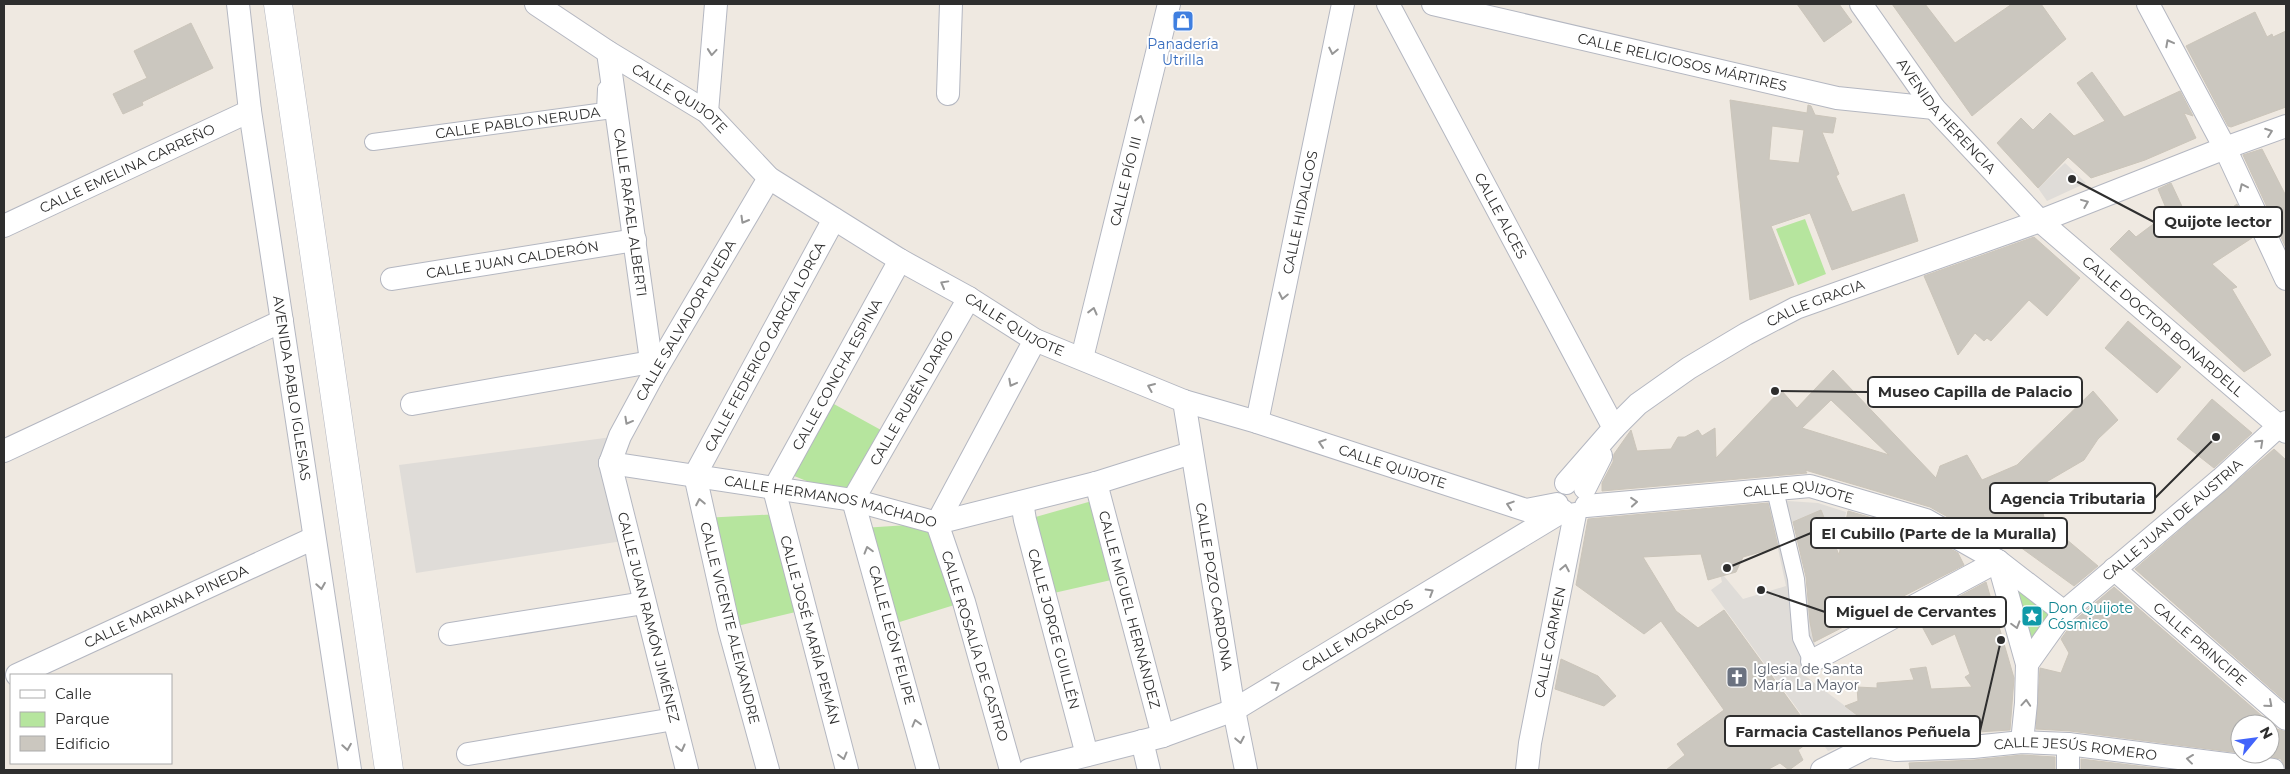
<svg xmlns="http://www.w3.org/2000/svg" width="2290" height="774" font-family="Montserrat,sans-serif">
<style>
.green{fill:#b6e59e}
.plaza{fill:#dfdcd8}
.building{fill:#cbc7bf;stroke:#cbc5ba;fill-rule:evenodd}
.lines{fill:none;stroke-linecap:round;stroke-linejoin:round}
.pedestrian-casing{stroke:#b4b7c1;stroke-width:18}
.minor-casing{stroke:#b4b7c1;stroke-width:24}
.secondary-casing{stroke:#b4b7c1;stroke-width:29}
.pedestrian{stroke:#fff;stroke-width:16}
.minor{stroke:#fff;stroke-width:22}
.secondary{stroke:#fff;stroke-width:28}
.oneway{stroke:#969696}
.labels{text-anchor:middle;dominant-baseline:central;stroke-width:4;stroke-linejoin:round;paint-order:stroke}
.shop-label{font-size:14px;fill:#366cbe;stroke:#fff}
.street-label{font-size:14px;fill:#2e2e2e;stroke:#fff}
.culture-label{font-size:14px;fill:#0d838f;stroke:#fff;text-anchor:start}
.worship-label{font-size:14px;fill:#5b616d;stroke:#fff;text-anchor:start}
.leader{fill:none;stroke:#2e2e2e;stroke-width:2}
.callout-dot{fill:#2e2e2e;stroke:#fff;stroke-width:2}
.callout{fill:#fff;stroke:#2e2e2e;stroke-width:2}
.callout-label{font-size:15px;text-anchor:middle;font-weight:bold;fill:#2e2e2e}
</style>
<rect width="100%" height="100%" fill="#efe9e1"/>
<path class="green" d="M1805 219 1826 274 1798 285 1776 229Z
M823 398 890 435 853 500 782 471Z
M1099 499 1120 578 1045 595 1025 520Z
M780 514 804 610 729 628 703 518Z
M937 523 964 602 890 625 863 528Z
M1998 561 2064 612 2027 664Z"/>
<path class="plaza" d="M2065 163 2086 183 2047 201 2038 188Z
M620 436 629 540 416 573 399 465Z
M1788 501 1818 503 1846 512 1840 553 1821 510 1786 525 1801 557 1815 647 1811 670 1804 675 1857 715 1858 740 1828 751 1711 590 1722 582 1719 570 1743 599 1786 586 1768 502Z"/>
<path class="building" d="M1797 4H1839L1852 22 1824 42Z
M1892 4H1925L1955 43 2012 4H2041L2066 39 1972 116Z
M2255 12 2267 37 2272 34 2273 37 2286 31V107L2231 127 2228 126 2186 46Z
M191 23 213 68 142 102 143 105 123 114 113 94 147 78 134 51Z
M2092 72 2124 117 2180 91 2193 116 2184 113 2196 138 2145 160 2091 178 2068 157 2038 188 1997 143 2021 118 2033 130 2050 113 2074 136 2105 121 2077 83Z
M1730 100 1807 113 1808 105 1811 106 1815 115 1836 118 1833 133 1822 132 1839 174 1836 176 1852 212 1904 194 1918 241 1832 270 1810 213 1771 226 1794 285 1750 300ZM1772 126 1804 130 1799 163 1769 160Z
M2262 149 2286 196V248L2243 155Z
M2171 183 2195 234 2237 204 2252 238 2212 264 2237 287 2232 289 2271 355 2244 372 2110 249 2129 230 2136 237 2168 213 2158 189Z
M2034 237 2080 278 2047 316 2029 300 1991 341 1987 338 1984 341 1975 333 1958 355 1924 276Z
M2128 321 2181 367 2157 393 2105 348Z
M1833 370 1936 478 1940 466 1967 455 1982 480 2017 465 2093 391 2118 420 2098 439 2084 460 2036 488 2044 517 2066 539 2098 566 2074 586 2016 544 1962 525 1930 507 1805 470 1807 473 1602 491V483L1613 462 1614 454 1631 430 1637 451 1671 449 1678 437H1685L1698 430 1702 436 1715 428 1716 458 1781 390 1797 408ZM1831 400 1889 455 1802 428Z
M2212 399 2252 433 2214 468 2177 439Z
M2274 449 2286 460V702L2135 569Z
M1768 503 1778 547 1743 557 1736 572 1708 580 1701 554 1643 557 1676 611 1698 628 1724 610 1816 737 1798 750 1803 760 1789 770 1780 763 1767 770H1666L1685 755 1677 744 1724 710 1661 621 1644 634 1576 585 1588 519Z
M1821 510 1839 555 1848 511 1921 532 1958 553 1964 565 1814 642 1810 622 1806 577 1793 522Z
M1986 582 2014 678 2010 730 1897 737 1870 733 1860 736 1857 715 1845 706 1858 701 1857 687 1877 688V683L1914 680 1910 669 1926 667 1931 689 1972 687 1965 677 1970 674 1955 634 1932 645 1918 619Z
M2114 587 2277 729 2286 732V770L2281 759 2251 754H2270V724H2240V753L2070 731 2036 729 2040 668 2061 673 2069 653 2061 639 2074 621Z
M1561 659 1598 676 1616 696 1604 706 1555 689Z
M2022 755 2055 757V770H1910L1909 763 1974 760Z
M2081 759 2171 770H2081Z"/>
<g class="lines">
<g class="pedestrian-casing">
<g id="pedestrian">
<path id="s1" d="M373 142 605 111 606 89"/>
<path d="M1775 490 1796 579 1801 638 1812 661"/>
</g>
</g>
<g class="minor-casing">
<g id="minor">
<path id="s2" d="M238 4 250 111 350 770"/>
<path id="s3" d="M536 4 608 52 707 112 769 178 900 260 969 298 1035 340 1184 401 1257 422 1526 510 1557 504"/>
<path id="s4" d="M1388 4 1614 428"/>
<path id="s5" d="M1433 4 1837 98 1934 108"/>
<path id="s6" d="M1861 4 1934 108 2040 221 2286 432"/>
<path d="M2148 4 2225 148 2286 279"/>
<path id="s7" d="M608 52 653 375"/>
<path d="M948 94 951 4"/>
<path d="M707 112 716 4"/>
<path id="s8" d="M4 226 250 111"/>
<path id="s9" d="M392 279 635 240"/>
<path id="s10" d="M1082 358 1169 4"/>
<path id="s11" d="M1184 401 1234 710 1246 770"/>
<path d="M412 404 651 362"/>
<path id="s12" d="M1257 422 1343 4"/>
<path d="M4 451 282 321"/>
<path id="s13" d="M610 463 853 500 937 523 1096 483 1191 453"/>
<path id="s14" d="M610 463 620 436 653 375 769 178"/>
<path id="s15" d="M610 463 687 770"/>
<path id="s16" d="M1096 483 1163 736"/>
<path id="s17" d="M1566 483 1614 428 1638 404 1689 368 1746 334 1796 308 2040 221 2225 148 2286 126"/>
<path d="M1585 488 1601 456"/>
<path id="s18" d="M1022 502 1025 520 1087 755"/>
<path id="s19" d="M1586 506 1810 486 1926 520 1998 561 2064 612"/>
<path d="M1998 561 2027 664 2026 703 2022 742"/>
<path id="s20" d="M2114 569 2286 719"/>
<path d="M450 634 644 603"/>
<path d="M1812 661 1998 561"/>
<path id="s21" d="M2027 664 2064 612 2221 479 2279 426 2286 422"/>
<path id="s22" d="M17 675 314 538"/>
<path d="M1142 741 1149 770"/>
<path d="M2068 744V770"/>
<path d="M468 754 674 719"/>
<path id="s23" d="M768 770 729 628 695 475 834 219"/>
<path id="s24" d="M847 770 774 489 900 260"/>
<path id="s25" d="M928 770 853 500 969 298"/>
<path d="M1011 770 964 602 937 523 1035 340"/>
<path id="s26" d="M1029 770 1163 736 1234 710 1563 511"/>
<path id="s27" d="M1527 770 1530 743 1575 514"/>
<path id="s28" d="M1822 770 1869 746 1896 750 1973 747 2022 742 2068 744 2273 770"/>
</g>
</g>
<g class="secondary-casing">
<path id="secondary" d="M278 4 389 770"/>
</g>
<use href="#pedestrian" class="pedestrian"/>
<use href="#minor" class="minor"/>
<use href="#secondary" class="secondary"/>
</g>
<defs><path id="oneway-chevron" d="M-2-3.5L2.5 0L-2 3.5" fill="none" stroke-width="1.6" stroke-linecap="round" stroke-linejoin="round" transform="scale(1.25)"/></defs>
<g class="oneway">
<use href="#oneway-chevron" transform="translate(2169 43) rotate(-118)"/>
<use href="#oneway-chevron" transform="translate(1333 51) rotate(102)"/>
<use href="#oneway-chevron" transform="translate(712 52) rotate(95)"/>
<use href="#oneway-chevron" transform="translate(1140 119) rotate(-76)"/>
<use href="#oneway-chevron" transform="translate(2269 132) rotate(-20)"/>
<use href="#oneway-chevron" transform="translate(2243 187) rotate(-115)"/>
<use href="#oneway-chevron" transform="translate(2085 203) rotate(-22)"/>
<use href="#oneway-chevron" transform="translate(744 220) rotate(120)"/>
<use href="#oneway-chevron" transform="translate(944 284) rotate(-151)"/>
<use href="#oneway-chevron" transform="translate(1283 296) rotate(102)"/>
<use href="#oneway-chevron" transform="translate(1093 311) rotate(-76)"/>
<use href="#oneway-chevron" transform="translate(1012 383) rotate(118)"/>
<use href="#oneway-chevron" transform="translate(1151 387) rotate(-157)"/>
<use href="#oneway-chevron" transform="translate(628 421) rotate(119)"/>
<use href="#oneway-chevron" transform="translate(1322 443) rotate(-162)"/>
<use href="#oneway-chevron" transform="translate(2260 443) rotate(-43)"/>
<use href="#oneway-chevron" transform="translate(700 502) rotate(-101)"/>
<use href="#oneway-chevron" transform="translate(1634 502) rotate(-5)"/>
<use href="#oneway-chevron" transform="translate(1510 505) rotate(-162)"/>
<use href="#oneway-chevron" transform="translate(868 550) rotate(-106)"/>
<use href="#oneway-chevron" transform="translate(1565 568) rotate(-79)"/>
<use href="#oneway-chevron" transform="translate(321 586) rotate(81)"/>
<use href="#oneway-chevron" transform="translate(1430 592) rotate(-31)"/>
<use href="#oneway-chevron" transform="translate(2016 625) rotate(74)"/>
<use href="#oneway-chevron" transform="translate(1276 685) rotate(-31)"/>
<use href="#oneway-chevron" transform="translate(2026 703) rotate(-86)"/>
<use href="#oneway-chevron" transform="translate(2269 704) rotate(41)"/>
<use href="#oneway-chevron" transform="translate(916 723) rotate(-105)"/>
<use href="#oneway-chevron" transform="translate(1240 740) rotate(79)"/>
<use href="#oneway-chevron" transform="translate(347 747) rotate(81)"/>
<use href="#oneway-chevron" transform="translate(681 748) rotate(76)"/>
<use href="#oneway-chevron" transform="translate(843 756) rotate(75)"/>
<use href="#oneway-chevron" transform="translate(2190 759) rotate(-173)"/>
</g>
<defs>
<g id="shop-square" transform="scale(1.125)"><rect x="-9" y="-9" width="18" height="18" rx="4" fill="#3f7fe0" stroke="#fff"/><path d="M-5-2.5h2.3a2.7 3.5 0 0 1 5.4 0H5L5.5 6h-11ZM-1.5-2.5h3a1.5 2.3 0 0 0-3 0Z" fill="#fff"/></g>
<g id="sight-square" transform="scale(1.125)"><rect x="-9" y="-9" width="18" height="18" rx="4" fill="#0f9aa8" stroke="#fff"/><path d="M0-6L1.8-2.2L6-1.7L2.9 1.2L3.7 5.4L0 3.3L-3.7 5.4L-2.9 1.2L-6-1.7L-1.8-2.2Z" fill="#fff"/></g>
<g id="church-square" transform="scale(1.125)"><rect x="-9" y="-9" width="18" height="18" rx="4" fill="#6b7280" stroke="#fff"/><path d="M-1.2-6h2.4v3.5h3.3v2.4h-3.3V6h-2.4V-.1h-3.3v-2.4h3.3Z" fill="#fff"/></g>
</defs>
<g fill-rule="evenodd">
<use href="#shop-square" x="1183" y="21"/>
<use href="#sight-square" x="2032" y="616"/>
<use href="#church-square" x="1737" y="677"/>
</g>
<g class="labels">
<g class="shop-label">
<text x="1183" y="44">Panadería<tspan x="1183" dy="16">Utrilla</tspan></text>
</g>
<g class="street-label">
<text stroke="none"><textPath href="#s5" startOffset="256">CALLE RELIGIOSOS MÁRTIRES</textPath></text>
<text stroke="none"><textPath href="#s3" startOffset="172">CALLE QUIJOTE</textPath></text>
<text stroke="none"><textPath href="#s6" startOffset="141">AVENIDA HERENCIA</textPath></text>
<text stroke="none"><textPath href="#s1" startOffset="146">CALLE PABLO NERUDA</textPath></text>
<text stroke="none"><textPath href="#s8" startOffset="136">CALLE EMELINA CARREÑO</textPath></text>
<text stroke="none"><textPath href="#s10" startOffset="182">CALLE PÍO III</textPath></text>
<text stroke="none"><textPath href="#s7" startOffset="162">CALLE RAFAEL ALBERTI</textPath></text>
<text stroke="none"><textPath href="#s12" startOffset="214">CALLE HIDALGOS</textPath></text>
<text stroke="none"><textPath href="#s4" startOffset="240">CALLE ALCES</textPath></text>
<text stroke="none"><textPath href="#s9" startOffset="122">CALLE JUAN CALDERÓN</textPath></text>
<text stroke="none"><textPath href="#s17" startOffset="312">CALLE GRACIA</textPath></text>
<text stroke="none"><textPath href="#s14" startOffset="162">CALLE SALVADOR RUEDA</textPath></text>
<text stroke="none"><textPath href="#s3" startOffset="579">CALLE QUIJOTE</textPath></text>
<text stroke="none"><textPath href="#s6" startOffset="444">CALLE DOCTOR BONARDELL</textPath></text>
<text stroke="none"><textPath href="#s23" startOffset="450">CALLE FEDERICO GARCÍA LORCA</textPath></text>
<text stroke="none"><textPath href="#s24" startOffset="421">CALLE CONCHA ESPINA</textPath></text>
<text stroke="none"><textPath href="#s2" startOffset="388">AVENIDA PABLO IGLESIAS</textPath></text>
<text stroke="none"><textPath href="#s25" startOffset="398">CALLE RUBÉN DARÍO</textPath></text>
<text stroke="none"><textPath href="#s3" startOffset="984">CALLE QUIJOTE</textPath></text>
<text stroke="none"><textPath href="#s19" startOffset="214">CALLE QUIJOTE</textPath></text>
<text stroke="none"><textPath href="#s13" startOffset="224">CALLE HERMANOS MACHADO</textPath></text>
<text stroke="none"><textPath href="#s21" startOffset="206">CALLE JUAN DE AUSTRIA</textPath></text>
<text stroke="none"><textPath href="#s11" startOffset="188">CALLE POZO CARDONA</textPath></text>
<text stroke="none"><textPath href="#s22" startOffset="164">CALLE MARIANA PINEDA</textPath></text>
<text stroke="none"><textPath href="#s16" startOffset="131">CALLE MIGUEL HERNÁNDEZ</textPath></text>
<text stroke="none"><textPath href="#s15" startOffset="159">CALLE JUAN RAMÓN JIMÉNEZ</textPath></text>
<text transform="translate(730 623) rotate(76)">CALLE VICENTE ALEIXANDRE</text>
<text stroke="none"><textPath href="#s18" startOffset="131">CALLE JORGE GUILLÉN</textPath></text>
<text transform="translate(810 630) rotate(75)">CALLE JOSÉ MARÍA PEMÁN</text>
<text transform="translate(892 635) rotate(75)">CALLE LEÓN FELIPE</text>
<text stroke="none"><textPath href="#s26" startOffset="358">CALLE MOSAICOS</textPath></text>
<text stroke="none"><textPath href="#s27" startOffset="130">CALLE CARMEN</textPath></text>
<text stroke="none"><textPath href="#s20" startOffset="114">CALLE PRINCIPE</textPath></text>
<text transform="translate(975 646) rotate(73)">CALLE ROSALÍA DE CASTRO</text>
<text stroke="none"><textPath href="#s28" startOffset="260">CALLE JESÚS ROMERO</textPath></text>
</g>
<g class="culture-label">
<text x="2048" y="608">Don Quijote<tspan x="2048" dy="16">Cósmico</tspan></text>
</g>
<g class="worship-label">
<text x="1753" y="669">Iglesia de Santa<tspan x="1753" dy="16">María La Mayor</tspan></text>
</g>
</g>
<path class="leader" d="M2072 179L2154 222M1775 391L1868 392M2216 437L2155 498M1727 568L1811 533M1761 590L1825 612M2001 640L1980 731"/>
<g class="callout-dot">
<circle cx="2072" cy="179" r="5"/>
<circle cx="1775" cy="391" r="5"/>
<circle cx="2216" cy="437" r="5"/>
<circle cx="1727" cy="568" r="5"/>
<circle cx="1761" cy="590" r="5"/>
<circle cx="2001" cy="640" r="5"/>
</g>
<g class="callout">
<rect x="2154" y="207" width="128" height="30" rx="5"/>
<rect x="1868" y="377" width="214" height="30" rx="5"/>
<rect x="1990" y="483" width="165" height="30" rx="5"/>
<rect x="1811" y="518" width="256" height="30" rx="5"/>
<rect x="1825" y="597" width="181" height="30" rx="5"/>
<rect x="1725" y="716" width="255" height="30" rx="5"/>
</g>
<g class="callout-label">
<text x="2218" y="227">Quijote lector</text>
<text x="1975" y="397">Museo Capilla de Palacio</text>
<text x="2073" y="504">Agencia Tributaria</text>
<text x="1939" y="539">El Cubillo (Parte de la Muralla)</text>
<text x="1916" y="617">Miguel de Cervantes</text>
<text x="1853" y="737">Farmacia Castellanos Peñuela</text>
</g>
<rect width="2290" height="774" fill="none" stroke="#2e2e2e" stroke-width="10"/>
<rect x="10" y="674" width="162" height="90" fill="#ffffff" stroke="#ababab"/>
<rect x="20" y="690" width="25" height="8" fill="#ffffff" stroke="#ababab"/>
<text x="55" y="699" font-size="15" fill="#2e2e2e">Calle</text>
<rect x="20" y="712" width="25" height="15" fill="#b6e59e" stroke="#ababab"/>
<text x="55" y="724" font-size="15" fill="#2e2e2e">Parque</text>
<rect x="20" y="736" width="25" height="15" fill="#cbc7bf" stroke="#ababab"/>
<text x="55" y="749" font-size="15" fill="#2e2e2e">Edificio</text>
<g transform="translate(2255 739) rotate(61)"><circle r="24" fill="#ffffff" stroke="#ababab"/>
<path d="M0-4L9 19L0 12L-9 19Z" fill="#4264fb"/>
<text y="-8" font-size="14" font-weight="bold" text-anchor="middle" fill="#2e2e2e">N</text>
</g>
</svg>
